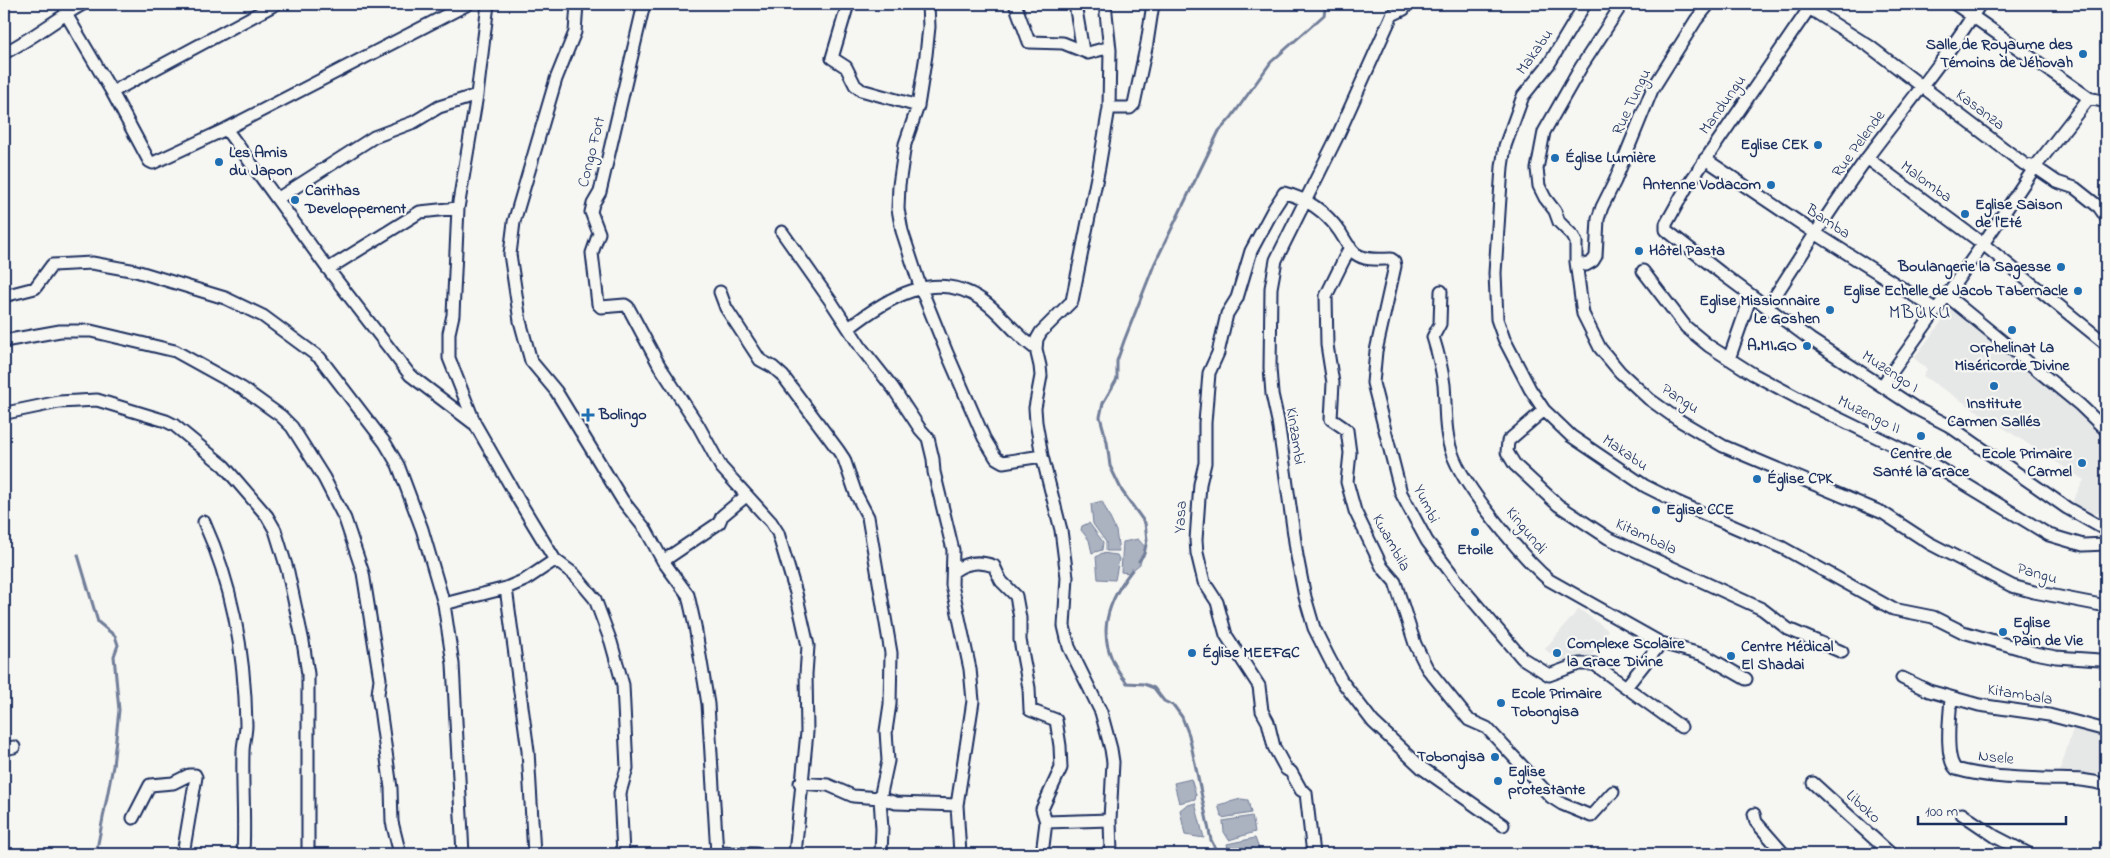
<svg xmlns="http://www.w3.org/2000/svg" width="2110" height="858" font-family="'Indie Flower',sans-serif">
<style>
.built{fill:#e6e7e7}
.water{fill:#abb2c0;stroke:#717e99}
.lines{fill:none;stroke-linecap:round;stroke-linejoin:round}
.stream{stroke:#717e99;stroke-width:3}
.street-casing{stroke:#1b2f5e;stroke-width:15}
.street{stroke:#f6f6f2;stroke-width:11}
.poi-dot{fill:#1f6fb2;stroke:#f6f6f2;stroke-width:2}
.labels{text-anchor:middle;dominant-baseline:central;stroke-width:4.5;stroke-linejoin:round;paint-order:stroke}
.poi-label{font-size:16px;font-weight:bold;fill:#1b2f5e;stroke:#f6f6f2;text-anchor:start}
.street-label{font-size:16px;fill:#1b2f5e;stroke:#f6f6f2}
.quarter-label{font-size:19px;letter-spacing:1px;fill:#1b2f5e;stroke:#f6f6f2}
</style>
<rect width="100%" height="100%" fill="#f6f6f2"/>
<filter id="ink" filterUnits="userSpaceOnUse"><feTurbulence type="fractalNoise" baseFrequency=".02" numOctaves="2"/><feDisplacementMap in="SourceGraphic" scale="10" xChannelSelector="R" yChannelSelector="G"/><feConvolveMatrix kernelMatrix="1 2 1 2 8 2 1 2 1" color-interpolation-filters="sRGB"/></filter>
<g filter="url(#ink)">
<path class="built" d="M1952 308 2062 396 2106 435V506L2094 516 2072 502 2084 480 1923 376 1927 369 1914 358Z
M1579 609 1608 630 1588 661 1566 666 1545 649Z
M2075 722 2106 730V785L2060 771Z"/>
<path class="water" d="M1102 501 1116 531 1119 551H1106V542L1093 524 1091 504Z
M1089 523 1103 542 1102 550 1092 553 1089 540 1081 530 1082 526Z
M1138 539 1145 547 1140 564 1129 573 1121 572 1123 542Z
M1102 553 1117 555 1119 559 1115 580 1098 579 1096 557Z
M1191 779 1196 795 1195 799 1179 803 1174 783Z
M1241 799 1248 800 1251 813 1222 818 1218 805Z
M1195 803 1204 838 1185 835 1180 810 1185 806Z
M1252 816 1255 832 1229 840 1224 832 1223 821Z
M1255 838 1261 854H1229L1227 844Z"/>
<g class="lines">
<path class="stream" d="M78 555 98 622 115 636 118 645 114 656 119 710 113 766 96 854
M1139 561 1144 554 1147 540 1145 523 1122 491 1110 466 1107 442 1100 417 1103 403 1117 379V361L1124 341 1154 265 1219 131 1231 118 1271 62 1324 15 1326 4
M1132 570C1102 608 1095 644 1127 683L1144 684 1154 688 1164 701 1174 706 1182 717 1189 735 1211 840 1218 854"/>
<g class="street-casing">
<path id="street" d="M65 4 66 14 112 92 149 161 153 163 226 129 468 4
M488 4 477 95 458 208 453 315 449 333V358L475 424 518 499 555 560 574 574 595 599 611 642 623 685 627 768 620 793 623 854
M577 4 575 32 556 79 514 222 510 254 520 321 531 361 556 391 623 501 646 530 663 561 688 595 695 626 708 704 717 854
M644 4 600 192 593 204 591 212 599 233 592 253 598 304 601 307 625 305 628 307 659 365 698 425 721 467 771 522 778 533 796 593 808 646 806 674 807 732 795 854
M848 4 832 58 846 67 855 85 861 90 918 106
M928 4 929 27 926 55 918 106 905 144 899 185 898 209 902 231 920 286 947 353 984 438 996 458 1003 462 1042 456
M1015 4 1029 42 1063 43 1088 53 1103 49 1110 50
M1075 4 1083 51
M1105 4 1110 50 1109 108 1099 167 1072 301 1041 332 1037 339 1036 349 1040 366 1041 376 1035 408 1036 422 1042 456 1061 530 1067 577 1064 626 1069 647 1101 712 1111 749 1113 762 1110 820 1111 854
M1407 4 1404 9 1392 15 1338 135 1276 260 1271 288 1270 368 1272 394 1278 421 1297 556 1305 597 1314 628 1329 658 1341 680 1373 722 1422 768 1503 825
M1585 4 1549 64 1523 96 1505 146 1502 167 1495 273 1497 319 1504 339 1530 389 1544 410 1571 436 1645 486 1677 502 1783 548 1893 609 1933 617 1963 632 2035 653 2056 657 2100 660 2106 662
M1622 4 1581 67 1544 132 1537 169 1539 186 1545 198 1555 211 1559 222 1573 236 1576 242V262L1583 314 1600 348 1620 372 1649 399 1677 419 1723 446 1883 513 1929 543 2012 586 2034 592 2106 606
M1812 4 1686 188 1666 224V230L1721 273 1810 339 1917 409 1948 425 2067 508 2106 530
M1955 4 2089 98 2106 102
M1809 8 1869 46 2024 164 2035 167 2057 182 2075 188 2099 207 2106 217
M4 53C32 39 56 19 83 4
M112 92 276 4
M1109 108H1130L1134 104 1147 43 1153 4
M226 129 328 269 410 375 473 423
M1867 158 1983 244 2106 344
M1705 159 1815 233 1935 309
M277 199 374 137 414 122 439 107 477 95
M782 232 832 303 862 349 893 388 920 429 928 438 933 459 934 472 953 550 952 585 970 669 973 701 957 805 960 854
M1350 247 1326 296 1327 345 1333 383 1331 419 1347 430 1350 453 1347 482 1355 511 1382 567 1395 582 1415 644 1427 668 1469 720 1487 728 1551 797 1562 804 1591 816 1613 792
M1576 262 1586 265 1593 261 1596 256 1598 219 1602 207 1615 181 1652 90 1696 20 1709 4
M328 269 420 212 458 208
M1643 271 1686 327 1709 346 1753 374 1811 405 1932 464 2049 535 2083 545 2106 544
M1441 291 1440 324 1433 337C1438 353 1442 368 1444 385 1446 407 1444 432 1452 453 1463 486 1522 557 1549 580L1661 643 1704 655 1746 679
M720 292 726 308 760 360 773 367 783 376 838 450 844 459 856 494 868 517 891 653 890 704 886 731 888 761 880 798 882 829 881 854
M1946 295 2080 405 2106 430
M4 296 35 288 52 265 92 263 136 271 225 298 263 316 320 358 385 443 398 465 422 529 444 604 453 664 463 854
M1768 307C1800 257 1832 206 1867 158 1905 107 1947 58 1980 4
M849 328C887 298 935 268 982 300 1002 313 1015 335 1036 349
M4 341 60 331H91L175 351 242 388 281 416 292 427 324 478 345 519 363 573 380 679 378 694 391 788 392 822 400 854
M1729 359 1751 296
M1882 386 1983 244 2035 167 2089 98
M1544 410 1508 441 1507 452 1515 465 1558 505 1608 538 1762 609 1788 629 1842 652
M6 413 59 402 97 400 166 421 174 425 224 466 267 516 275 530 288 572 303 642 308 674V854
M204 522C233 586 245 656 246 725 246 734 243 743 243 752 242 786 245 820 243 854
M663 561 719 523 722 516 746 496
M954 571C966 562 980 561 994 566L1001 581 1016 596 1020 618V640L1029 688 1030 710 1056 720 1060 746 1061 768 1042 809 1046 822 1042 854
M444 604 506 588
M1902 678 1929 691 1979 705 2049 715 2106 730
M1626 687 1661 643
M1951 698C1950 714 1944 758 1956 769 1983 777 2016 778 2045 779 2066 780 2085 778 2106 785
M4 749 14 747
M800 783 828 785 853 796 880 798 896 803 957 805
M1813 783 1891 854
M1754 814 1756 822 1784 854
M1962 814 1996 837 2029 854
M133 818 150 785 173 783 189 775H195L196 777 183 854
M1046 822 1110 820
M717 853 756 854
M534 854 528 751 506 588 525 580 555 560
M1313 854 1306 793 1301 790 1291 772 1286 769 1274 747 1268 722 1262 711 1259 686 1226 635 1217 602 1204 582 1197 553 1196 540 1200 484 1205 463V423L1209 373 1218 353 1227 314 1237 298 1251 251 1273 210 1284 193C1309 199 1326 212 1340 232 1345 240 1349 249 1356 254 1365 261 1380 259 1391 259L1394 261 1395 266 1376 351 1373 383 1401 493 1427 541 1464 590 1522 658 1549 675 1579 664H1594L1681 727"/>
</g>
<use href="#street" class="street"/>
</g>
</g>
<g class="poi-dot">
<circle cx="2083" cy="54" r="5"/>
<circle cx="1818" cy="145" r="5"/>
<circle cx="1555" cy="158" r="5"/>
<circle cx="219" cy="162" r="5"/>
<circle cx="1771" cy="185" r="5"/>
<circle cx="295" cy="200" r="5"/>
<circle cx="1965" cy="214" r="5"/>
<circle cx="1639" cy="251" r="5"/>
<circle cx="2061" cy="267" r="5"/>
<circle cx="2078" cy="291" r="5"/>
<circle cx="1830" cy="310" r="5"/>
<circle cx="2012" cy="330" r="5"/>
<circle cx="1807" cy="346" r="5"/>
<circle cx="1994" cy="386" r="5"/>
<path d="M585.5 407.5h5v5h5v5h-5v5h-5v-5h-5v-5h5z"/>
<circle cx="1921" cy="436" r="5"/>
<circle cx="2082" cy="463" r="5"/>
<circle cx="1757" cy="479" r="5"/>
<circle cx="1656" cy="510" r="5"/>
<circle cx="1475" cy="532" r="5"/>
<circle cx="2003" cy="632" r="5"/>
<circle cx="1192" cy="653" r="5"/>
<circle cx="1557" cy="653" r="5"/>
<circle cx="1731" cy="656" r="5"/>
<circle cx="1501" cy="703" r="5"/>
<circle cx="1495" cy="757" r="5"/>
<circle cx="1498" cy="781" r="5"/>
</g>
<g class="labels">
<g class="poi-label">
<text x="2073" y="45" text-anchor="end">Salle de Royaume des<tspan x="2073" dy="18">Témoins de Jéhovah</tspan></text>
<text x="1808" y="145" text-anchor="end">Eglise CEK</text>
<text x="229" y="153">Les Amis<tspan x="229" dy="18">du Japon</tspan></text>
<text x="1565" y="158">Église Lumière</text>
<text x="1761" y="185" text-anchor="end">Antenne Vodacom</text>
<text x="305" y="191">Carithas<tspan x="305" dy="18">Developpement</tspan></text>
<text x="1975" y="205">Eglise Saison<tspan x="1975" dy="18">de l'Eté</tspan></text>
<text x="1649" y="251">Hôtel Pasta</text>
<text x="2051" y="267" text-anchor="end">Boulangerie la Sagesse</text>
<text x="2068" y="291" text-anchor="end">Eglise Echelle de Jacob Tabernacle</text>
<text x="1820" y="301" text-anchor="end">Eglise Missionnaire<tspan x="1820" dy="18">Le Goshen</tspan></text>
<text x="1797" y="346" text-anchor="end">A.MI.GO</text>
<text x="2012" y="348" text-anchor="middle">Orphelinat La<tspan x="2012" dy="18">Miséricorde Divine</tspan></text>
<text x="1994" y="404" text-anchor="middle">Institute<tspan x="1994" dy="18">Carmen Sallés</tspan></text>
<text x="599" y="415">Bolingo</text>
<text x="1921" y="454" text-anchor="middle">Centre de<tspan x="1921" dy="18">Santé la Grace</tspan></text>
<text x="2072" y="454" text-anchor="end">Ecole Primaire<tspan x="2072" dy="18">Carmel</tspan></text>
<text x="1767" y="479">Église CPK</text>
<text x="1666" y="510">Eglise CCE</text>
<text x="1475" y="550" text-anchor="middle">Etoile</text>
<text x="2013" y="623">Eglise<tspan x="2013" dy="18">Pain de Vie</tspan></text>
<text x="1567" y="644">Complexe Scolaire<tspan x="1567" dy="18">la Grace Divine</tspan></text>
<text x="1741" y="647">Centre Médical<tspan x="1741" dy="18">El Shadai</tspan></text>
<text x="1202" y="653">Église MEEFGC</text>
<text x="1511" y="694">Ecole Primaire<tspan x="1511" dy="18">Tobongisa</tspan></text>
<text x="1485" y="757" text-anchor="end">Tobongisa</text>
<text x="1508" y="772">Eglise<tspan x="1508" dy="18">protestante</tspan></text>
</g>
<g class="street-label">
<text transform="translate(1535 52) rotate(-55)">Makabu</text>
<text transform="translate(1632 102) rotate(-65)">Rue Tungu</text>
<text transform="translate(1723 105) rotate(-55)">Mandungu</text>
<text transform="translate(1980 110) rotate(37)">Kasanza</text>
<text transform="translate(1859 144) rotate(-54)">Rue Pelende</text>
<text transform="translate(592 152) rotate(-76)">Congo Fort</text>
<text transform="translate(1926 182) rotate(36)">Malomba</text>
<text transform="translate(1828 222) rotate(33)">Bamba</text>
<text transform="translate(1890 372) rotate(33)">Muzengo I</text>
<text transform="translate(1680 399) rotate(33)">Pangu</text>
<text transform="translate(1869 415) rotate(26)">Muzengo II</text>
<text transform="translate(1295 436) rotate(81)">Kinzambi</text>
<text transform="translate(1625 453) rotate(34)">Makabu</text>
<text transform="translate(1426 504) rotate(64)">Yumbi</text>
<text transform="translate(1181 517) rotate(-87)">Yasa</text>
<text transform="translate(1526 531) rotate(51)">Kingundi</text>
<text transform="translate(1646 537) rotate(25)">Kitambala</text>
<text transform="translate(1391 543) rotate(61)">Kwambila</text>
<text transform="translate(2037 574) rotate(16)">Pangu</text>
<text transform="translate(2020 695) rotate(9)">Kitambala</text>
<text transform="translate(1996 758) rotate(6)">Nsele</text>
<text transform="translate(1863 807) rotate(43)">Liboko</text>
</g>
<g class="quarter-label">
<text x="1920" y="313">MBUKU</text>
</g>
</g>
<rect width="2110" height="858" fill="none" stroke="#f6f6f2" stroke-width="20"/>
<rect x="10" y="10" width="2090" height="838" fill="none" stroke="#1b2f5e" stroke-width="2" filter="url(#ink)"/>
<path d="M1918 816v8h148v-8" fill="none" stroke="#1b2f5e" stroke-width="2.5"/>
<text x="1925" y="816" font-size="15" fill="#1b2f5e" stroke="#f6f6f2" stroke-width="4" paint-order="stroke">100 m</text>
</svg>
